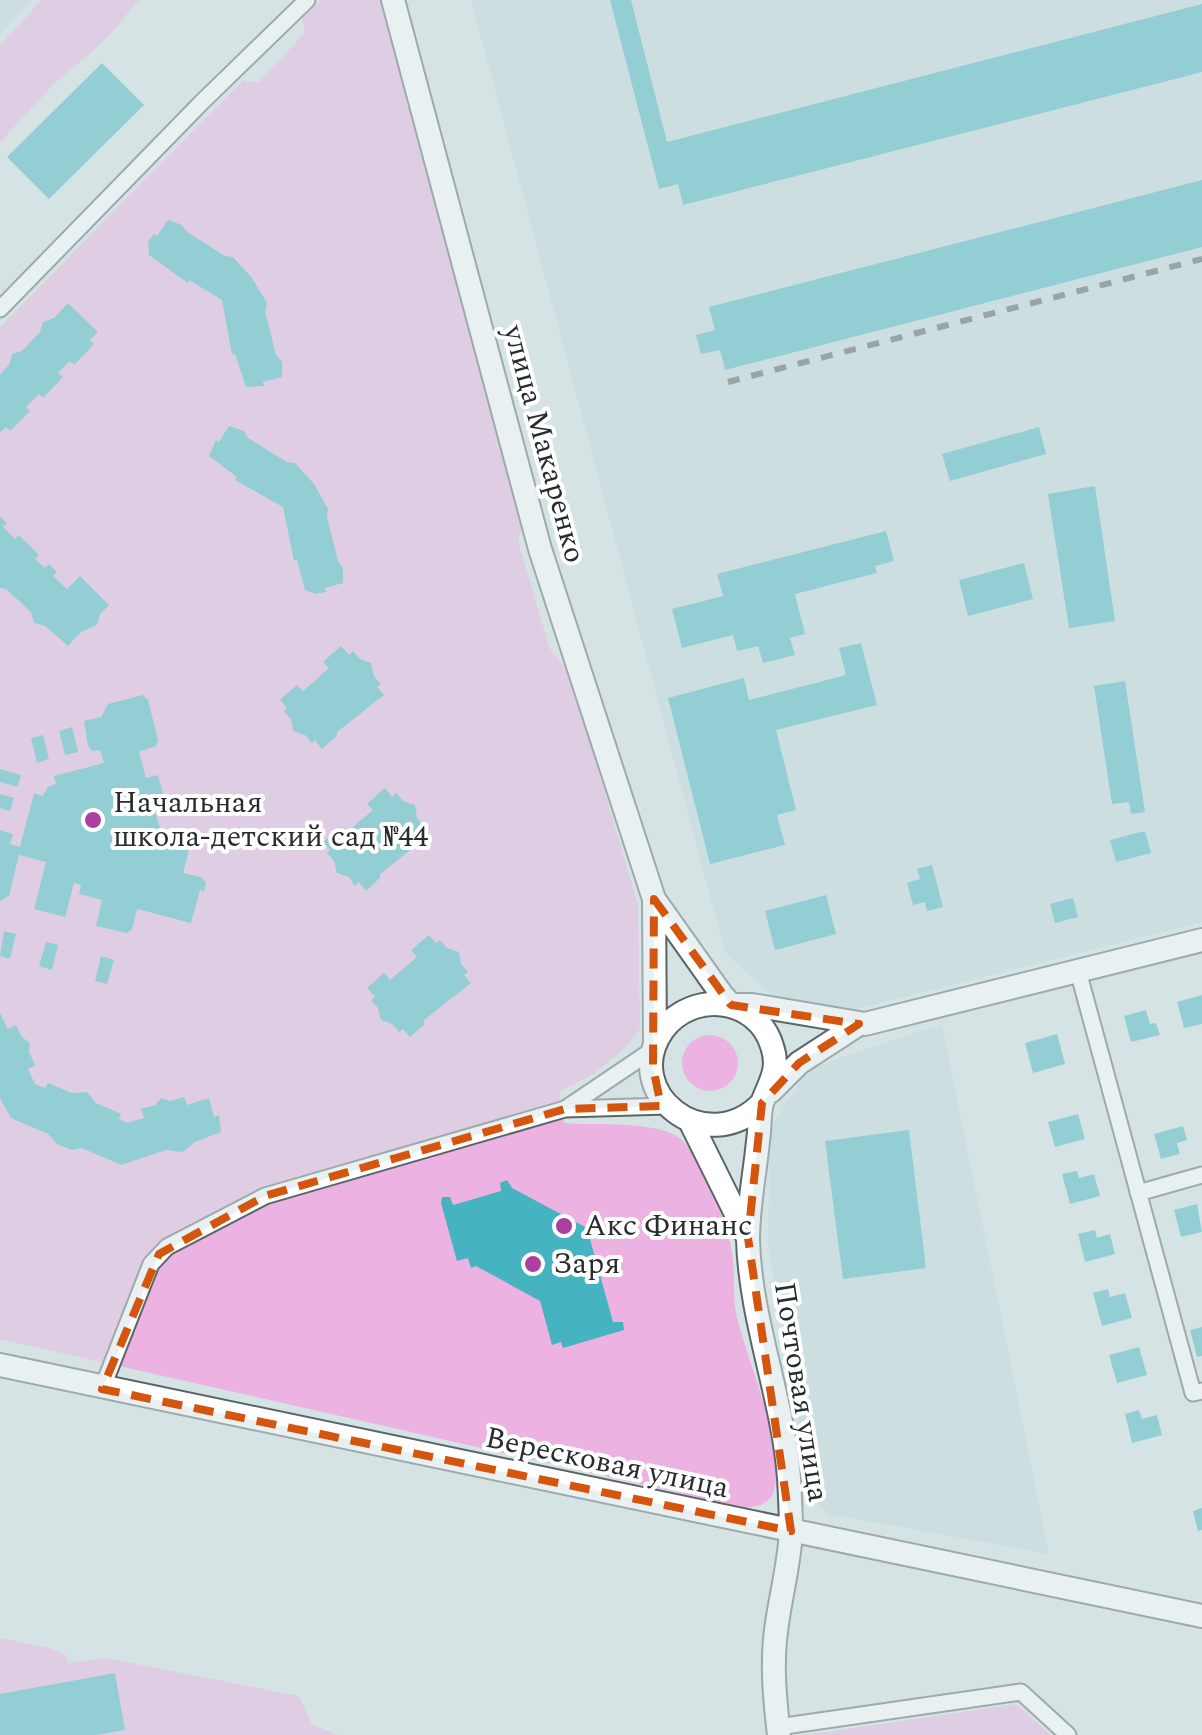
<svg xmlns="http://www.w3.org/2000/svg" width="1202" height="1735" font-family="Spectral,serif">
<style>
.built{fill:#c1d7da}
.green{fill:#ecb2e2}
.building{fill:#46b3c1}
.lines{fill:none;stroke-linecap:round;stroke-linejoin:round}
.street-casing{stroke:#596567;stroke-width:19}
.secondary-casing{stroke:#596567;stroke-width:26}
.street{stroke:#fff;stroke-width:15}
.secondary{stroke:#fff;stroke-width:22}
.rail{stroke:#4f5757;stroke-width:6;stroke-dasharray:12 12;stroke-linecap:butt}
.marked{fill:none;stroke:#d5550f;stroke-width:8;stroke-dasharray:20 12;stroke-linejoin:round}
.poi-dot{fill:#ab40a0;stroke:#fff;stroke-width:4}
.labels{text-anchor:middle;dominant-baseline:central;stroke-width:8;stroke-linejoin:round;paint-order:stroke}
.street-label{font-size:30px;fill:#272d2d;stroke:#fff}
.poi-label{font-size:30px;fill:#272d2d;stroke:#fff;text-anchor:start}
</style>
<rect width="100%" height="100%" fill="#d5e3e5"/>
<path class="built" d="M0 0H32L0 34Z
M471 0H1202V922L839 1013 771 996 725 952Z
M942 1024 1049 1554 829 1514 809 1494 768 1246 770 1128 810 1068Z"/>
<path class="green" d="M42 0H139L105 40 53 85 0 142V45Z
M320 0H384L523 524 518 542 550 649 570 674 638 905 640 1029 624 1049 594 1074 559 1092 564 1123C595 1126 660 1119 683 1141 708 1166 730 1226 733 1260 735 1277 733 1296 736 1313 745 1357 792 1458 771 1498L761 1505 746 1508 0 1339V327L243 80 258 83 305 33 302 18Z
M682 1063a28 28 0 1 1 56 0a28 28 0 1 1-56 0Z
M0 1638 53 1649 67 1656 68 1663 106 1658 299 1696 312 1725 338 1735H0Z
M1016 1704 1051 1735H809L813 1734Z"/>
<path class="building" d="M610 0H631L667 142 1202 4V72L683 205 678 184 659 189Z
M102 63 144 105 49 199 7 157Z
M1202 180V247L725 370 720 350 701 354 696 335 715 330 709 307Z
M168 220 182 225 187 232 225 256 233 257 252 278 267 303 265 311 276 355 282 362V377L263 382 264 386 246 387 235 354 232 355 222 300 189 280 188 283 149 255 148 242 154 234 157 236Z
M68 303 98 332 90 340 94 344 74 365 70 361 58 373 63 377 43 398 39 394 26 407 30 411 10 431 6 427 0 433V374L9 365 12 354 22 351 40 332 43 322 54 318Z
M229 426 244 431 248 438 287 462 295 463 314 484 328 509 327 517 338 561 343 568V583L325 588 326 592 316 594 305 590 297 560 294 561 283 507 235 480 237 477 209 456 216 440 219 442Z
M1039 427 1046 454 950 481 942 454Z
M1095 486 1115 621 1069 628 1048 494Z
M0 517 7 523 3 527 15 539 19 535 39 555 35 559 45 568 49 564 57 572 53 576 67 589 80 576 109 605 100 614 97 625 81 632 68 646 45 626 34 623 31 612 6 589 0 588Z
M886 531 894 561 875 566 877 573 795 594 805 634 790 638 795 655 763 663 758 646 737 651 733 635 682 648 672 609 723 596 717 574Z
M1024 563 1033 599 968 616 959 580Z
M861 643 877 705 776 730 796 810 777 815 785 845 710 864 668 698 744 678 749 700 846 675 839 648Z
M341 646 349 655 353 651 360 659 371 663 374 676 381 684 377 687 384 695 337 732V736L322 749 315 740 312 743 305 735 293 731 291 719 284 711 287 708 280 700 297 685 303 691 329 668 323 662Z
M1125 681 1145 812 1131 814 1129 802 1112 804 1094 686Z
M143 695 148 700 158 740 156 746 139 752 146 778 158 775 164 797 152 800 162 836 188 844 189 850 183 873 201 877 206 883 204 891 200 890 191 923 137 909 132 929 127 933 96 926 102 900 79 894 81 885 74 883 65 917 34 909 46 862 19 855 9 896 0 901V830L13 834 10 844 20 847 34 793 43 796 48 787 56 784 54 776 104 763 100 750 92 751 88 746 84 721 101 717 108 704Z
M72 727 78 752 65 755 59 731Z
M43 735 49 759 37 763 31 738Z
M0 769 21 775 17 787 0 782Z
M385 788 392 797 396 793 403 801 415 805 417 818 424 826 421 829 427 837 380 874V878L366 891 359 882 355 886 349 877 337 873 334 861 327 853 330 850 323 842 341 827 346 833 373 810 367 804Z
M0 794 14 798 10 811 0 808Z
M1145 831 1151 853 1116 862 1110 840Z
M932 865 943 907 927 911 925 902 913 905 907 883 920 879 917 869Z
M826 895 836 934 775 950 765 911Z
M1073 898 1078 917 1055 923 1050 904Z
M4 931 16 934 10 959 0 956Z
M429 935 436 943 440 940 447 948 459 952 461 964 468 972 464 975 471 983 424 1020V1025L410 1037 403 1029 399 1032 392 1024 381 1020 378 1008 371 1000 375 997 367 988 384 973 390 980 417 957 411 950Z
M46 942 58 945 52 970 39 966Z
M101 956 114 960 107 984 95 981Z
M1202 995V1024L1184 1028 1177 1002Z
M1146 1010 1150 1024 1156 1023 1160 1035 1131 1042 1124 1016Z
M0 1013 8 1029 16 1025 22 1037 30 1043 29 1052 35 1065 28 1069 35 1084 45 1088 48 1083 72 1093 87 1092 96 1103 121 1114 119 1119 127 1123 144 1118 141 1109 155 1105 161 1098 170 1101 184 1097 187 1105 209 1098 214 1117 219 1115 221 1132 195 1142 183 1152 166 1150 121 1165 82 1148 72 1150 57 1144 48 1134 11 1118 0 1098Z
M1057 1034 1065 1064 1033 1073 1025 1043Z
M1078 1114 1085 1139 1055 1147 1048 1122Z
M1183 1126 1187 1140 1177 1143 1180 1154 1161 1159 1154 1134Z
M909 1130 926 1268 843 1279 825 1141Z
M1077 1171 1079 1178 1094 1174 1100 1196 1070 1204 1062 1174Z
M507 1180 512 1188 587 1228H597V1236L590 1239 613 1322H623L624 1330 563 1348 561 1342 552 1345 540 1301 476 1266 471 1268 468 1258 457 1261 441 1203 442 1197H450L453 1205 501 1191 500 1183Z
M1197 1204 1202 1232 1181 1237 1174 1210Z
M1095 1230 1097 1238 1110 1234 1115 1254 1085 1262 1078 1234Z
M1108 1289 1110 1297 1125 1293 1132 1318 1102 1326 1093 1293Z
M1202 1327V1356L1197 1357 1190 1330Z
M1139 1347 1147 1375 1117 1383 1109 1355Z
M1139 1410 1142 1419 1157 1415 1162 1435 1132 1443 1125 1414Z
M1202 1508V1530L1198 1531 1193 1511Z
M115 1673 125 1730 96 1735H0V1694Z"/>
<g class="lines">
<g class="street-casing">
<path id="street" d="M0 309 201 103 307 0
M1078 971 1193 1393 1202 1391
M565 1109 668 1106
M1138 1193 1202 1175
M102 1389 151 1264 167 1247 265 1196 565 1109 654 1049
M778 1727 1021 1692 1068 1735"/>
</g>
<g class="secondary-casing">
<path id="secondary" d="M393 0 540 549 654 899 722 995 731 1005H752L865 1024 1202 940
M654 899 655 1043
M771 1091 799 1063 859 1024
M762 1103C706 1161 619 1092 663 1030 692 990 757 997 772 1046 780 1069 770 1082 762 1103 759 1114 760 1129 758 1141 755 1173 748 1207 748 1239 750 1320 783 1398 789 1478 790 1496 791 1514 791 1531 789 1574 774 1617 774 1659 773 1684 776 1710 779 1735
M690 1121 748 1238
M0 1365 1202 1616"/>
</g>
<use href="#street" class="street"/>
<use href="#secondary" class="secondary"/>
<path class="rail" d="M728 382 1202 259"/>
</g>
<path d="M0 0H1202V1735H0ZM654 899 731 1005 859 1024 799 1063 762 1103 748 1238 791 1531 102 1389 159 1254 265 1196 565 1109 661 1106 653 1067Z" fill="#d5e3e5" fill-opacity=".55" fill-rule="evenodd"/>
<path class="marked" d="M654 899 731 1005 859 1024 799 1063 762 1103 748 1238 791 1531 102 1389 159 1254 265 1196 565 1109 661 1106 653 1067Z"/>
<g class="poi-dot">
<circle cx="93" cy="820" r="10"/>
<circle cx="564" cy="1226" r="10"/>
<circle cx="533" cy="1264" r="10"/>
</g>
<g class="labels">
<g class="street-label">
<text transform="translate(544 444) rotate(75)">улица Макаренко</text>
<text transform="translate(801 1392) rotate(81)">Почтовая улица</text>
<text transform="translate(607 1463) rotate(12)">Вересковая улица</text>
</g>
<g class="poi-label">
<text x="113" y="803">Начальная<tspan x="113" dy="34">школа-детский сад №44</tspan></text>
<text x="584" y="1226">Акс Финанс</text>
<text x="553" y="1264">Заря</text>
</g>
</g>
</svg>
